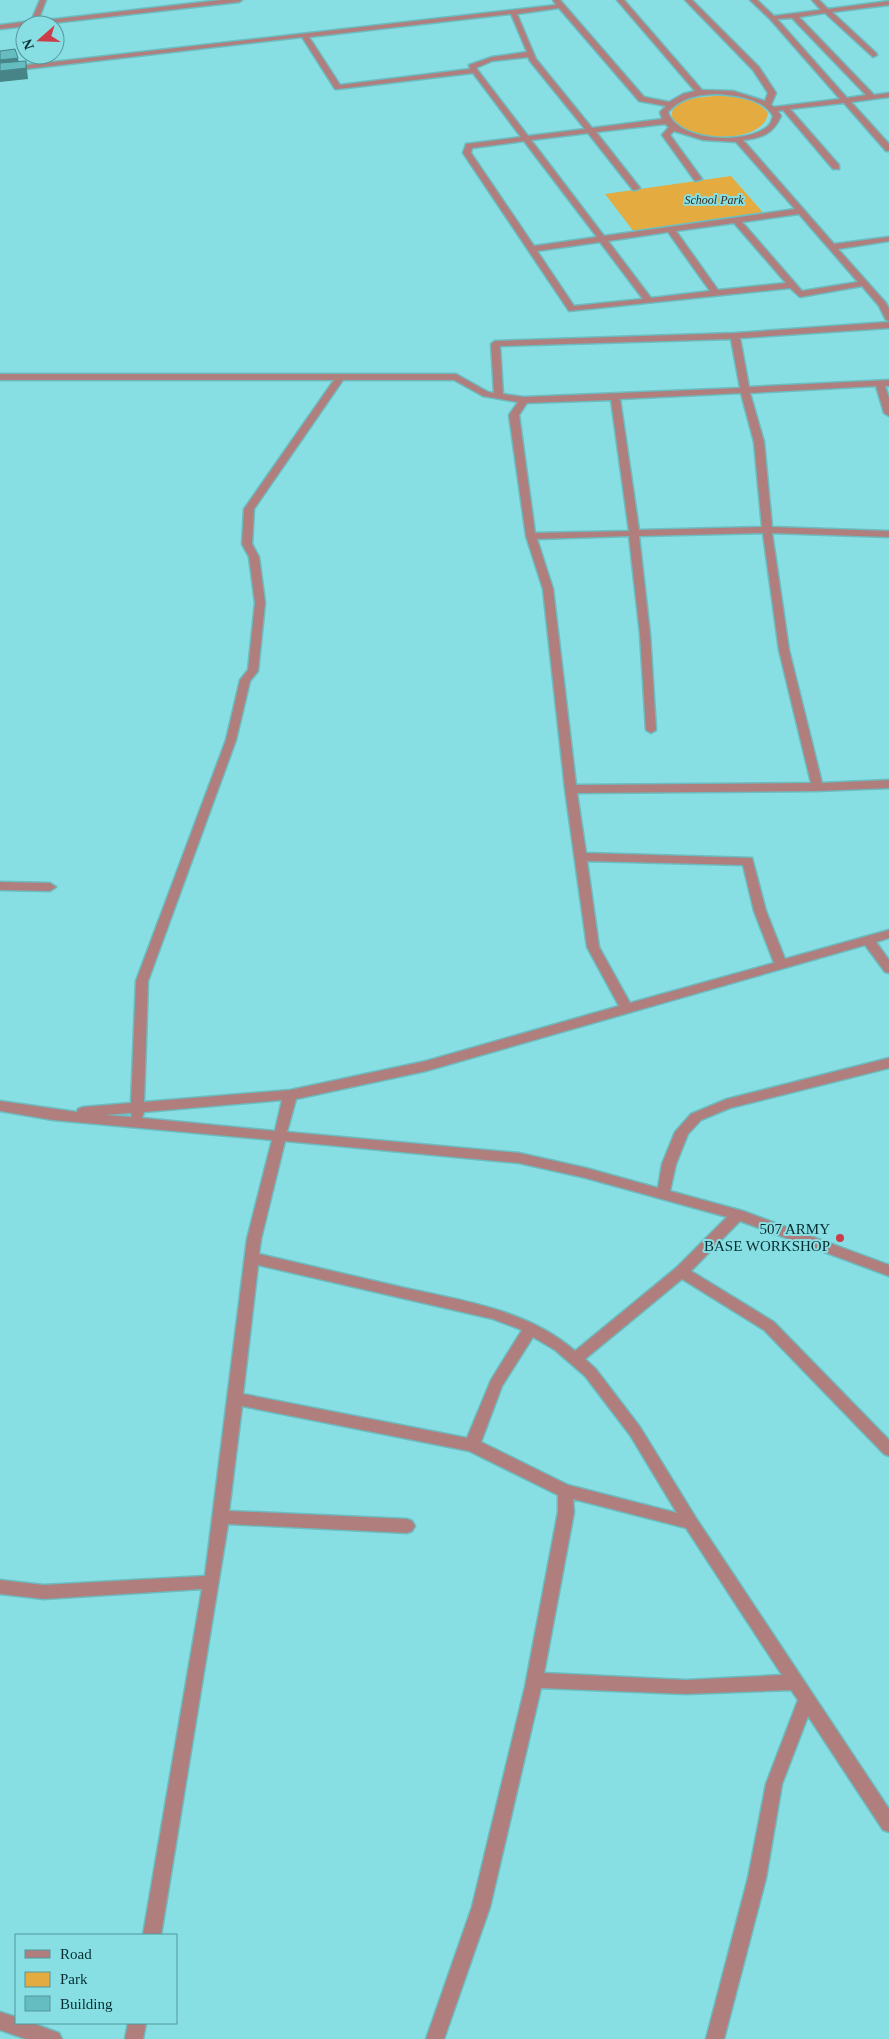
<svg xmlns="http://www.w3.org/2000/svg" width="889" height="2039" font-family="Georgia,serif">
<style>
.green{fill:#e4ac40}
.lines{fill:none;stroke-linecap:round;stroke-linejoin:round}
.minor-casing{stroke:#6dbcc0;stroke-width:3}
.minor{fill:#af7e7d;fill-rule:evenodd}
.shaded-wall{fill:#478488}
.building{fill:#65bdc2;stroke:#478488}
.poi-dot{fill:#cd3d49;stroke:#87dfe4;stroke-width:2}
.labels{text-anchor:middle;dominant-baseline:central;stroke-width:4;stroke-linejoin:round;paint-order:stroke}
.far-park-label{font-size:12px;font-style:italic;fill:#392e1c;stroke:#87dfe4}
.poi-label{font-size:15px;fill:#062e30;stroke:#87dfe4;text-anchor:end}
</style>
<rect width="100%" height="100%" fill="#87dfe4"/>
<path class="green" d="M722 95C739 98 757 98 768 113 765 138 720 140 700 134 690 132 680 126 672 120V112L675 104 686 99Z
M731 176 765 215 634 232 605 194Z"/>
<g class="lines">
<g class="minor-casing">
<path id="minor" d="M40 0H46L38 21 221 0H242L239 2 0 29V25L31 21Z
M553 0H560L644 97 669 102 683 94 695 91 617 0H624L702 90 733 91 765 101 768 93 753 70 685 0H692L759 67 776 93 771 105 774 107 840 99 770 19 750 0H757L774 16 821 10 812 0H819L828 9 889 1V5L832 12 876 53 877 55 873 57 825 13 799 17 874 95 889 93V97L851 102 889 144V151H886L844 103 790 109 839 165V169H833L783 110 778 111 781 116C773 134 762 138 743 140L834 244 889 237V241L838 249 886 303 889 309V321L886 320 879 306 862 286 800 297 790 288 569 311 463 153 466 144 521 137 473 73 338 89H335L302 37 0 72V68L556 5ZM559 8 639 101 666 106 660 112 662 119 592 128 536 59 517 14ZM511 14 527 52 492 57 469 65 470 69 340 85 309 37ZM792 18 866 95 847 98 777 19ZM528 57 530 61 585 129 528 136 476 68 492 61ZM716 94C735 95 763 98 773 116 772 119 771 124 768 126 748 145 677 142 668 112 682 97 697 95 716 94ZM665 124 669 127 662 135 695 181 702 179 670 135 674 131 703 140 736 142 795 209 604 236 531 140 588 133 633 190H636L640 188 596 132ZM524 141 597 237 534 246 471 153 472 148ZM799 214 858 282 802 291 742 222ZM734 223 786 283 718 290 676 231ZM668 232 710 291 651 298 608 241ZM600 242 643 299 574 306 537 251Z
M889 322V328L740 338 749 387 889 380V386H885L889 398V416L884 413 876 386 750 393 764 442 772 527 889 531V537L772 533 789 650 822 783 889 780V788L817 791 577 793 586 853 752 858 766 911 785 959 889 930V938L876 942 889 960V973L885 972 865 945 426 1071 296 1099 287 1132 519 1153 586 1168 658 1188 662 1164 675 1132 691 1114 727 1099 889 1058V1068L730 1108 701 1120 688 1134 676 1164 670 1191 743 1211 889 1265V1276L740 1221 691 1271 774 1322 889 1440V1456L884 1454 764 1330 682 1279 585 1359 595 1368 640 1427 696 1518 889 1809V1832L883 1830 808 1716 782 1784 766 1878 724 2039H706L748 1878 766 1784 798 1700 791 1690 686 1694 541 1688 490 1907 444 2039H426L472 1907 525 1687 558 1512V1495L469 1451 242 1406 229 1511 407 1519 412 1521 415 1526 412 1531 407 1533 228 1524 161 1935H143L202 1589 44 1599 0 1594V1580L44 1585 205 1576 247 1239 272 1140 53 1120 0 1111V1101L77 1112 78 1109 83 1107 131 1103 136 981 226 740 240 680 248 670 255 603 249 557 242 544 244 509 334 380H0V374H456L488 392 494 393 491 344 495 341 735 333ZM731 339 740 388 524 397 503 394 500 346ZM343 380H454L483 396 518 402 509 415 526 536 543 589 565 789 587 947 619 1006 426 1061 290 1090 144 1102 148 981 236 740 250 681 258 671 265 603 259 557 252 544 254 509ZM741 393 754 442 762 527 639 530 620 399ZM611 400 629 531 535 533 519 415 527 403ZM763 533 779 650 811 783 576 785 553 589 537 539 629 536 640 634 646 730 651 733 656 730 650 634 639 536ZM587 861 743 865 754 911 774 963 630 1003 599 947ZM282 1100 275 1131 142 1118 144 1112ZM131 1113 132 1117 105 1115ZM285 1141 519 1163 586 1178 727 1217 676 1268 575 1351C528 1310 464 1301 405 1288 356 1277 308 1265 259 1254L261 1239ZM258 1265 493 1319 522 1330 491 1380 467 1438 243 1394ZM533 1337 555 1350 585 1376 630 1435 677 1513 568 1485 481 1442 502 1386ZM573 1499 686 1528 782 1675 686 1680 544 1673 574 1512Z
M0 882 50 883 56 887 50 891 0 890Z
M0 2012 16 2017V2023H32L59 2033 62 2039H26L0 2030Z
M128 2023H146L143 2039H125Z"/>
</g>
<use href="#minor" class="minor"/>
</g>
<path class="shaded-wall" d="M18 58 19 64 0 66V60Z
M26 61 28 79 0 82V71Z"/>
<path class="building" d="M15 49 18 58 0 60V51Z
M26 61V68L0 71V63Z"/>
<circle class="poi-dot" cx="840" cy="1238" r="5"/>
<g class="labels">
<g class="far-park-label">
<text x="714" y="200">School Park</text>
</g>
<g class="poi-label">
<text x="830" y="1229">507 ARMY<tspan x="830" dy="17">BASE WORKSHOP</tspan></text>
</g>
</g>
<rect x="15" y="1934" width="162" height="90" fill="#87dfe4" stroke="#53989c"/>
<rect x="25" y="1950" width="25" height="8" fill="#af7e7d" stroke="#53989c"/>
<text x="60" y="1959" font-size="15" fill="#062e30">Road</text>
<rect x="25" y="1972" width="25" height="15" fill="#e4ac40" stroke="#53989c"/>
<text x="60" y="1984" font-size="15" fill="#062e30">Park</text>
<rect x="25" y="1996" width="25" height="15" fill="#65bdc2" stroke="#53989c"/>
<text x="60" y="2009" font-size="15" fill="#062e30">Building</text>
<g transform="translate(40 40) rotate(250)"><circle r="24" fill="#87dfe4" stroke="#53989c"/>
<path d="M0-4L9 19L0 12L-9 19Z" fill="#cd3d49"/>
<text y="-8" font-size="14" font-weight="bold" text-anchor="middle" fill="#062e30">N</text>
</g>
</svg>
